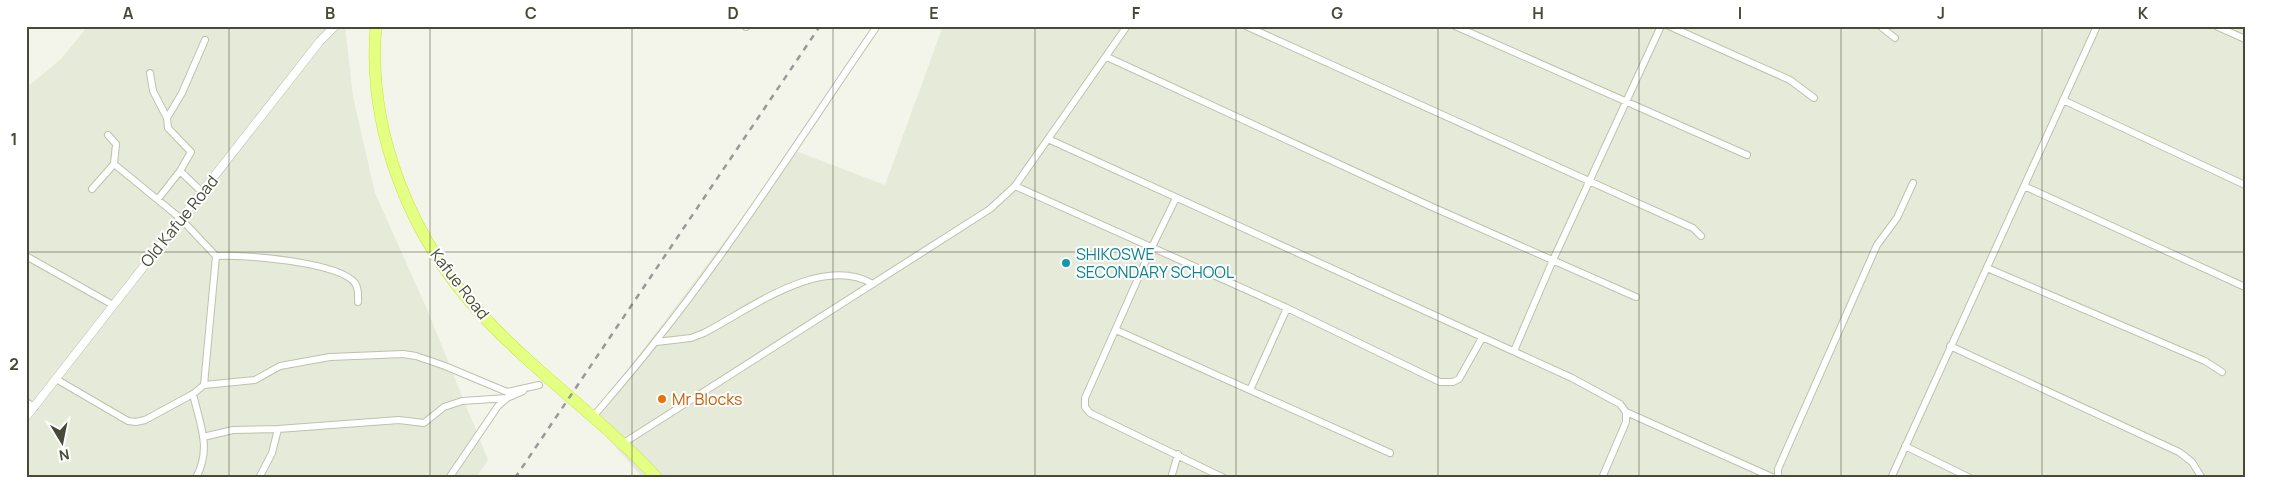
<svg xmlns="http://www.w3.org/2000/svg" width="2271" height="504" font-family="Manrope,sans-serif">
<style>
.residential{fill:#e6ead8}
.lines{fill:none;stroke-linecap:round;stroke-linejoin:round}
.minor-casing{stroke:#bdc2ac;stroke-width:8}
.tertiary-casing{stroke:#bdc2ac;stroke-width:9}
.trunk-casing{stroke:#c7e435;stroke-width:12}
.minor{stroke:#fff;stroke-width:6}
.tertiary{stroke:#fff;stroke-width:8}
.trunk{stroke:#e4ff82;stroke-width:11}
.rail{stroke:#999;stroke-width:2.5;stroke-dasharray:6 6;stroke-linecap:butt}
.grid{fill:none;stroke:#474a37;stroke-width:1;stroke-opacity:0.55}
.culture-dot{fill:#0f9aa8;stroke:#fff;stroke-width:2}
.food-dot{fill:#e8710a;stroke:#fff;stroke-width:2}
.labels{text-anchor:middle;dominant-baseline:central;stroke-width:4;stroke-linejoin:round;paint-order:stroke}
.street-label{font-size:16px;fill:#474a37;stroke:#fff}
.culture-label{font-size:16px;fill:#0d838f;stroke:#fff;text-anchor:start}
.food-label{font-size:16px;fill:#c56008;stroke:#fff;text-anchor:start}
.neatline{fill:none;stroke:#474a37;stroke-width:2}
.grid-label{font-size:16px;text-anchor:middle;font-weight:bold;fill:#474a37}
</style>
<rect width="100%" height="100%" fill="#f3f5ea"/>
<path class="residential" d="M88 26H345L353 97 375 193 426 307 488 460 476 478H26V88L61 59Z
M943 26H2245V478H643L591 419 793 150 885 185Z"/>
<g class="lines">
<g class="minor-casing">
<path id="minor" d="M1246 26 1693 228 1701 236
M1455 26 1747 155
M1669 26 1790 80 1814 98
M1880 26 1895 38
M2216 26 2245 39
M746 27V26
M1107 57 1430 206 1636 297
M150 73 153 91 167 118 168 128 191 152 180 171 202 192
M2063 100 2245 185
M167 118 182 93 205 40
M108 135 116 144 114 164 180 218 216 256C242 254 339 262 355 283 359 289 358 295 358 302
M1048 139 1127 26
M1015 186 1287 308 1440 382H1453L1459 379 1482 338
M2024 186 2245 287
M92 189 114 164
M1176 198 1152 247 1085 398V407L1090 413 1224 478
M158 199 180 171
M26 256 113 305
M1987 268 2205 361 2222 372
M1116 330 1390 453
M656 342 691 338 704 333C750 309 821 254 873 284
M1950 346 2179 452 2192 462 2202 478
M1514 351 1553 260 1661 26
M56 379 128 421 136 422 145 420 193 394 204 385 255 380 280 366 330 357 403 354 416 356 445 366 507 392 539 385
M204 385 216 256
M1250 390 1287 308
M193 394C200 425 212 448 196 478
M26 402 35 407
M1626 412 1774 478
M592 418C613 393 635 368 655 342 735 242 804 132 877 26
M203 437 233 430 278 429
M622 444 990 209 1015 186 1048 139 1572 378 1620 404 1626 412V422L1602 478
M1905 446 1970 478
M259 478 272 453 278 429 399 420 424 423 444 407 462 401 507 398
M449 478 498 406 507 398 523 391
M1171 478 1178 454
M1778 478V469L1877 245 1897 218 1913 183
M1891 478 2097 26"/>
</g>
<g class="tertiary-casing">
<path id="tertiary" d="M26 417 320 41 335 26"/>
</g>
<g class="trunk-casing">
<path id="trunk" d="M376 26C367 131 411 240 483 316 537 374 603 420 657 478"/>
</g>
<use href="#minor" class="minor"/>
<use href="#tertiary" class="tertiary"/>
<use href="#trunk" class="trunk"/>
<path class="rail" d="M515 478 820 26"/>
</g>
<path class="grid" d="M229 26V478M430 26V478M632 26V478M833 26V478M1035 26V478M1236 26V478M1438 26V478M1639 26V478M1841 26V478M2042 26V478M26 252H2245"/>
<circle class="culture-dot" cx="1066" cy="263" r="5"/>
<circle class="food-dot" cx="662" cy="399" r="5"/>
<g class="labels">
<g class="street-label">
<text transform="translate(179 221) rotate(-51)">Old Kafue Road</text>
<text transform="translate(460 284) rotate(52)">Kafue Road</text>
</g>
<g class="culture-label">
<text x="1076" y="254">SHIKOSWE<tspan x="1076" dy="18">SECONDARY SCHOOL</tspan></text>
</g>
<g class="food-label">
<text x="672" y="399">Mr Blocks</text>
</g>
</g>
<rect width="2271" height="504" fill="none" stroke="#ffffff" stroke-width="55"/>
<g transform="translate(62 442) rotate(170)" stroke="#ffffff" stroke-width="4" paint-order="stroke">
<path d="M0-4L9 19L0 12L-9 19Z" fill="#474a37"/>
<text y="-8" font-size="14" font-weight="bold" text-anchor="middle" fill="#474a37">N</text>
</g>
<rect x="28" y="28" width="2216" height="448" class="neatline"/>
<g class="grid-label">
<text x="128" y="19">A</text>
<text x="330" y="19">B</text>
<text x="531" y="19">C</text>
<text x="733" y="19">D</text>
<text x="934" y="19">E</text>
<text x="1136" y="19">F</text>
<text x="1337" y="19">G</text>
<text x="1538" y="19">H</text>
<text x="1740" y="19">I</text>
<text x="1941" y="19">J</text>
<text x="2143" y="19">K</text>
<text x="14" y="145">1</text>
<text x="14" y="370">2</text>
</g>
</svg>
